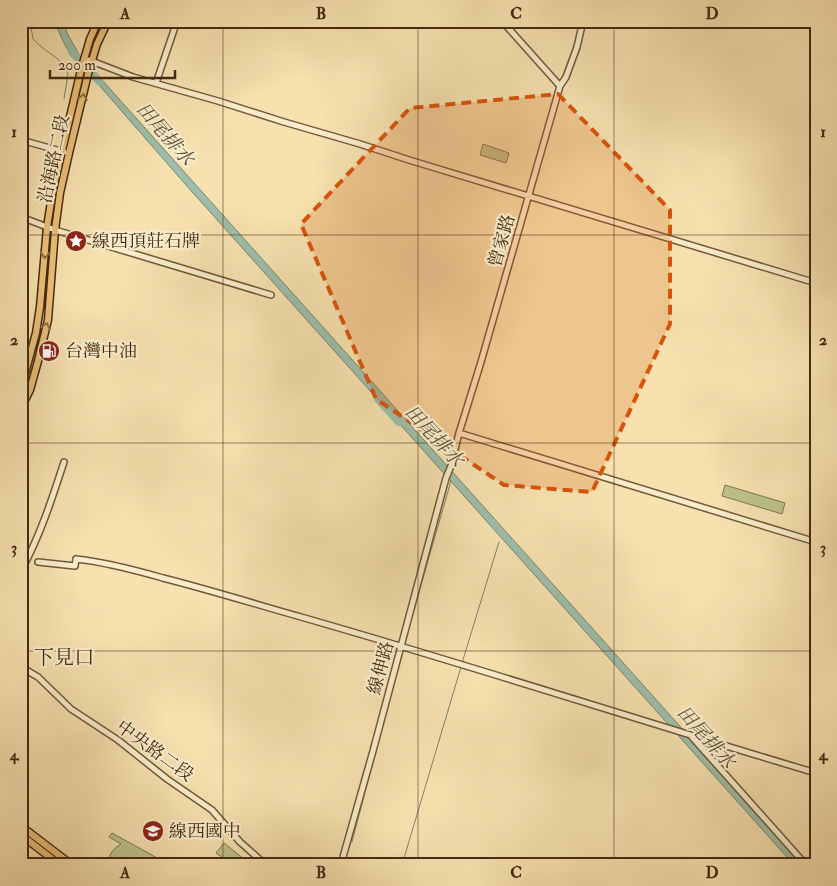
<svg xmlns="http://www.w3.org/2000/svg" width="837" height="886" font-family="'IM FELL Double Pica','Noto Serif TC',serif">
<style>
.green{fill:#bcc38b;stroke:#80764e}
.water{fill:#9dbeaa;stroke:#7a836d}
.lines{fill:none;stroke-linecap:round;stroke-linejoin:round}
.stream{stroke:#7a836d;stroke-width:1}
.river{stroke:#9dbeaa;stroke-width:8}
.minor-casing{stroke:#715838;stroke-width:8}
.major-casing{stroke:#452a11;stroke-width:9}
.minor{stroke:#f9eccb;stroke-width:5}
.major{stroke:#ebc078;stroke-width:6}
.oneway{stroke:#906e3f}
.marked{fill:#d8540c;fill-opacity:0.2;stroke:#d8540c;stroke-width:4;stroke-dasharray:10 6;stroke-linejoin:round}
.grid{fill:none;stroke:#452a11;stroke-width:1;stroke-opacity:0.55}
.labels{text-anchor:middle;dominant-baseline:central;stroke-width:4.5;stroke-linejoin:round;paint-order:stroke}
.street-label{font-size:18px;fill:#452a11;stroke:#f9eccb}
.poi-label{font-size:18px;fill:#452a11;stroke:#f9eccb;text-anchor:start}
.water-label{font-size:19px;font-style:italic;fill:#5b4f37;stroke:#f9eccb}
.quarter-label{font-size:20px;fill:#452a11;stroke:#f9eccb}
.neatline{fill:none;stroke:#452a11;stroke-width:2}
.grid-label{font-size:16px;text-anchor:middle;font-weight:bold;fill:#452a11}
</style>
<rect width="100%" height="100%" fill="#f6e1af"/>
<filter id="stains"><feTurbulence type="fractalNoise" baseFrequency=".004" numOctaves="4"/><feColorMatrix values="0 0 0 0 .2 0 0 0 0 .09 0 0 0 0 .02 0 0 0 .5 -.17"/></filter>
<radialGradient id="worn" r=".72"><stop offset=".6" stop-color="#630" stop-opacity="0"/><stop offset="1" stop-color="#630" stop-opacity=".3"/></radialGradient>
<path class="green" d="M483 144 509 153 506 163 480 155Z
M725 485 785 503 782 514 722 496Z
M112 833 170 865H109C108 854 113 849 121 844L109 837Z
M224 843 245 860 242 865H233L216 853Z"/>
<path class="water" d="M54 21H63L67 33 80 56 78 63C66 51 61 36 54 21Z
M94 71 804 865H794L186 185 92 77Z"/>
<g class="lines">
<path class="stream" d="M30 21 33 39 39 45 59 60 68 74 64 99
M465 432 816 539
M412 616 451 481
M462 663 499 542
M352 842 379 739
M402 865 461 667"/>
<path class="river" d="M72 52 100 82
M378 399 399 422"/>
<g class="minor-casing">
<path id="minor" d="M502 21 560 86
M89 60 133 77 218 101 284 122 360 144 409 160 816 283
M156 83 177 21
M21 140 64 152
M21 217 55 230 271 295
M459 433 816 542
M38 562 75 566 76 559C106 562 135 570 163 578 210 590 255 604 301 617 473 666 644 722 816 773
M21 571C40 536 52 499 64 462
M21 667 38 677 71 709 118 740 167 779 212 810 240 842 266 865
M692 737 806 865
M342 865 343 857 373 751 446 478 451 466 459 433 481 362 560 86 566 77 577 47 583 21"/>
</g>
<g class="major-casing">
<path id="major" d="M21 364 30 350
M21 388 36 333 40 307 47 227 53 189 81 70 90 39 98 21
M21 408 30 390 38 361 48 320 55 230 60 193 69 153 88 74 97 44 108 21
M21 826 72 865
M21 835 60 865"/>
</g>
<use href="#minor" class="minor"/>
<use href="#major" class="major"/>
</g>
<defs><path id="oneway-chevron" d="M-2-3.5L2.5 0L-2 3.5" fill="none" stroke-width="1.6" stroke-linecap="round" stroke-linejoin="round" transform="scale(1.25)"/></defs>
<g class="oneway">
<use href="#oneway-chevron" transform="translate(83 97) rotate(-77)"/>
<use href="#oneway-chevron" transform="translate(45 255) rotate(95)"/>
<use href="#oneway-chevron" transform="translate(46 326) rotate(-77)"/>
</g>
<path class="marked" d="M558 94 670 210V324L592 492 504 485 376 399 301 224 410 108Z"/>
<path class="grid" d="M223 21V865M418 21V865M614 21V865M21 235H816M21 443H816M21 651H816"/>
<defs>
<g id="sight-disc" transform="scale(1.125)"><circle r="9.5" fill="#8f2418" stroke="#f9eccb"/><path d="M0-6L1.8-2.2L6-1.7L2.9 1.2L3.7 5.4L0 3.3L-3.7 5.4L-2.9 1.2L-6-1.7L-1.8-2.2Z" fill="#fff"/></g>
<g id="fuel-disc" transform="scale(1.125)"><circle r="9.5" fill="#8f2418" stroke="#f9eccb"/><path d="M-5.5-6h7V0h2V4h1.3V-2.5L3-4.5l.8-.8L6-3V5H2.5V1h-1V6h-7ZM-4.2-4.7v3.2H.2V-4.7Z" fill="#fff"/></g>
<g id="school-disc" transform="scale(1.125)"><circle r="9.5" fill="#8f2418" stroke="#f9eccb"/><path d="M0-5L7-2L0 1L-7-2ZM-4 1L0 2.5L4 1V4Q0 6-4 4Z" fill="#fff"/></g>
</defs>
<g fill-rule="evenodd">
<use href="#sight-disc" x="76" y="241"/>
<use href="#fuel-disc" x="49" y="351"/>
<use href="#school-disc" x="153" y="831"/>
</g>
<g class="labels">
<g class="street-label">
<text transform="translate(54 159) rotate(-78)">沿海路二段</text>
<text transform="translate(502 241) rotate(-74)">曾家路</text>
<text transform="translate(381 668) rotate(-75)">線伸路</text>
<text transform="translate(155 751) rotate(36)">中央路二段</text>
</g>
<g class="poi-label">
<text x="92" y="241">線西頂莊石牌</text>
<text x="65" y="351">台灣中油</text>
<text x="169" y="831">線西國中</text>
</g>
<g class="water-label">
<text transform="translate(165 134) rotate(49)">田尾排水</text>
<text transform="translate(434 436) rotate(47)">田尾排水</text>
<text transform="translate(706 737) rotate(48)">田尾排水</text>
</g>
<g class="quarter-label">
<text x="64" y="657">下見口</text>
</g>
</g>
<rect width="837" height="886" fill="none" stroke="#f6e1af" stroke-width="55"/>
<path d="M50 70v8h125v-8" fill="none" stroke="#452a11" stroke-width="2.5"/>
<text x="58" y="70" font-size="15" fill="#452a11" stroke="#f9eccb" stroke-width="4" paint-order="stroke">200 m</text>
<rect x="28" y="28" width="782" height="830" class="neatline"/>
<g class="grid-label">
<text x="125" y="19">A</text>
<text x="321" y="19">B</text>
<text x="516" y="19">C</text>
<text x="712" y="19">D</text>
<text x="14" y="137">1</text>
<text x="823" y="137">1</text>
<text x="14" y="345">2</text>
<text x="823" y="345">2</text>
<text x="14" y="553">3</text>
<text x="823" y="553">3</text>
<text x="14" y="760">4</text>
<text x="823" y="760">4</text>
<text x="125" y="878">A</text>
<text x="321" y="878">B</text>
<text x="516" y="878">C</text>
<text x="712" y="878">D</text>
</g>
<rect width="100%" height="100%" filter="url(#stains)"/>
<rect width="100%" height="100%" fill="url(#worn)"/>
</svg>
